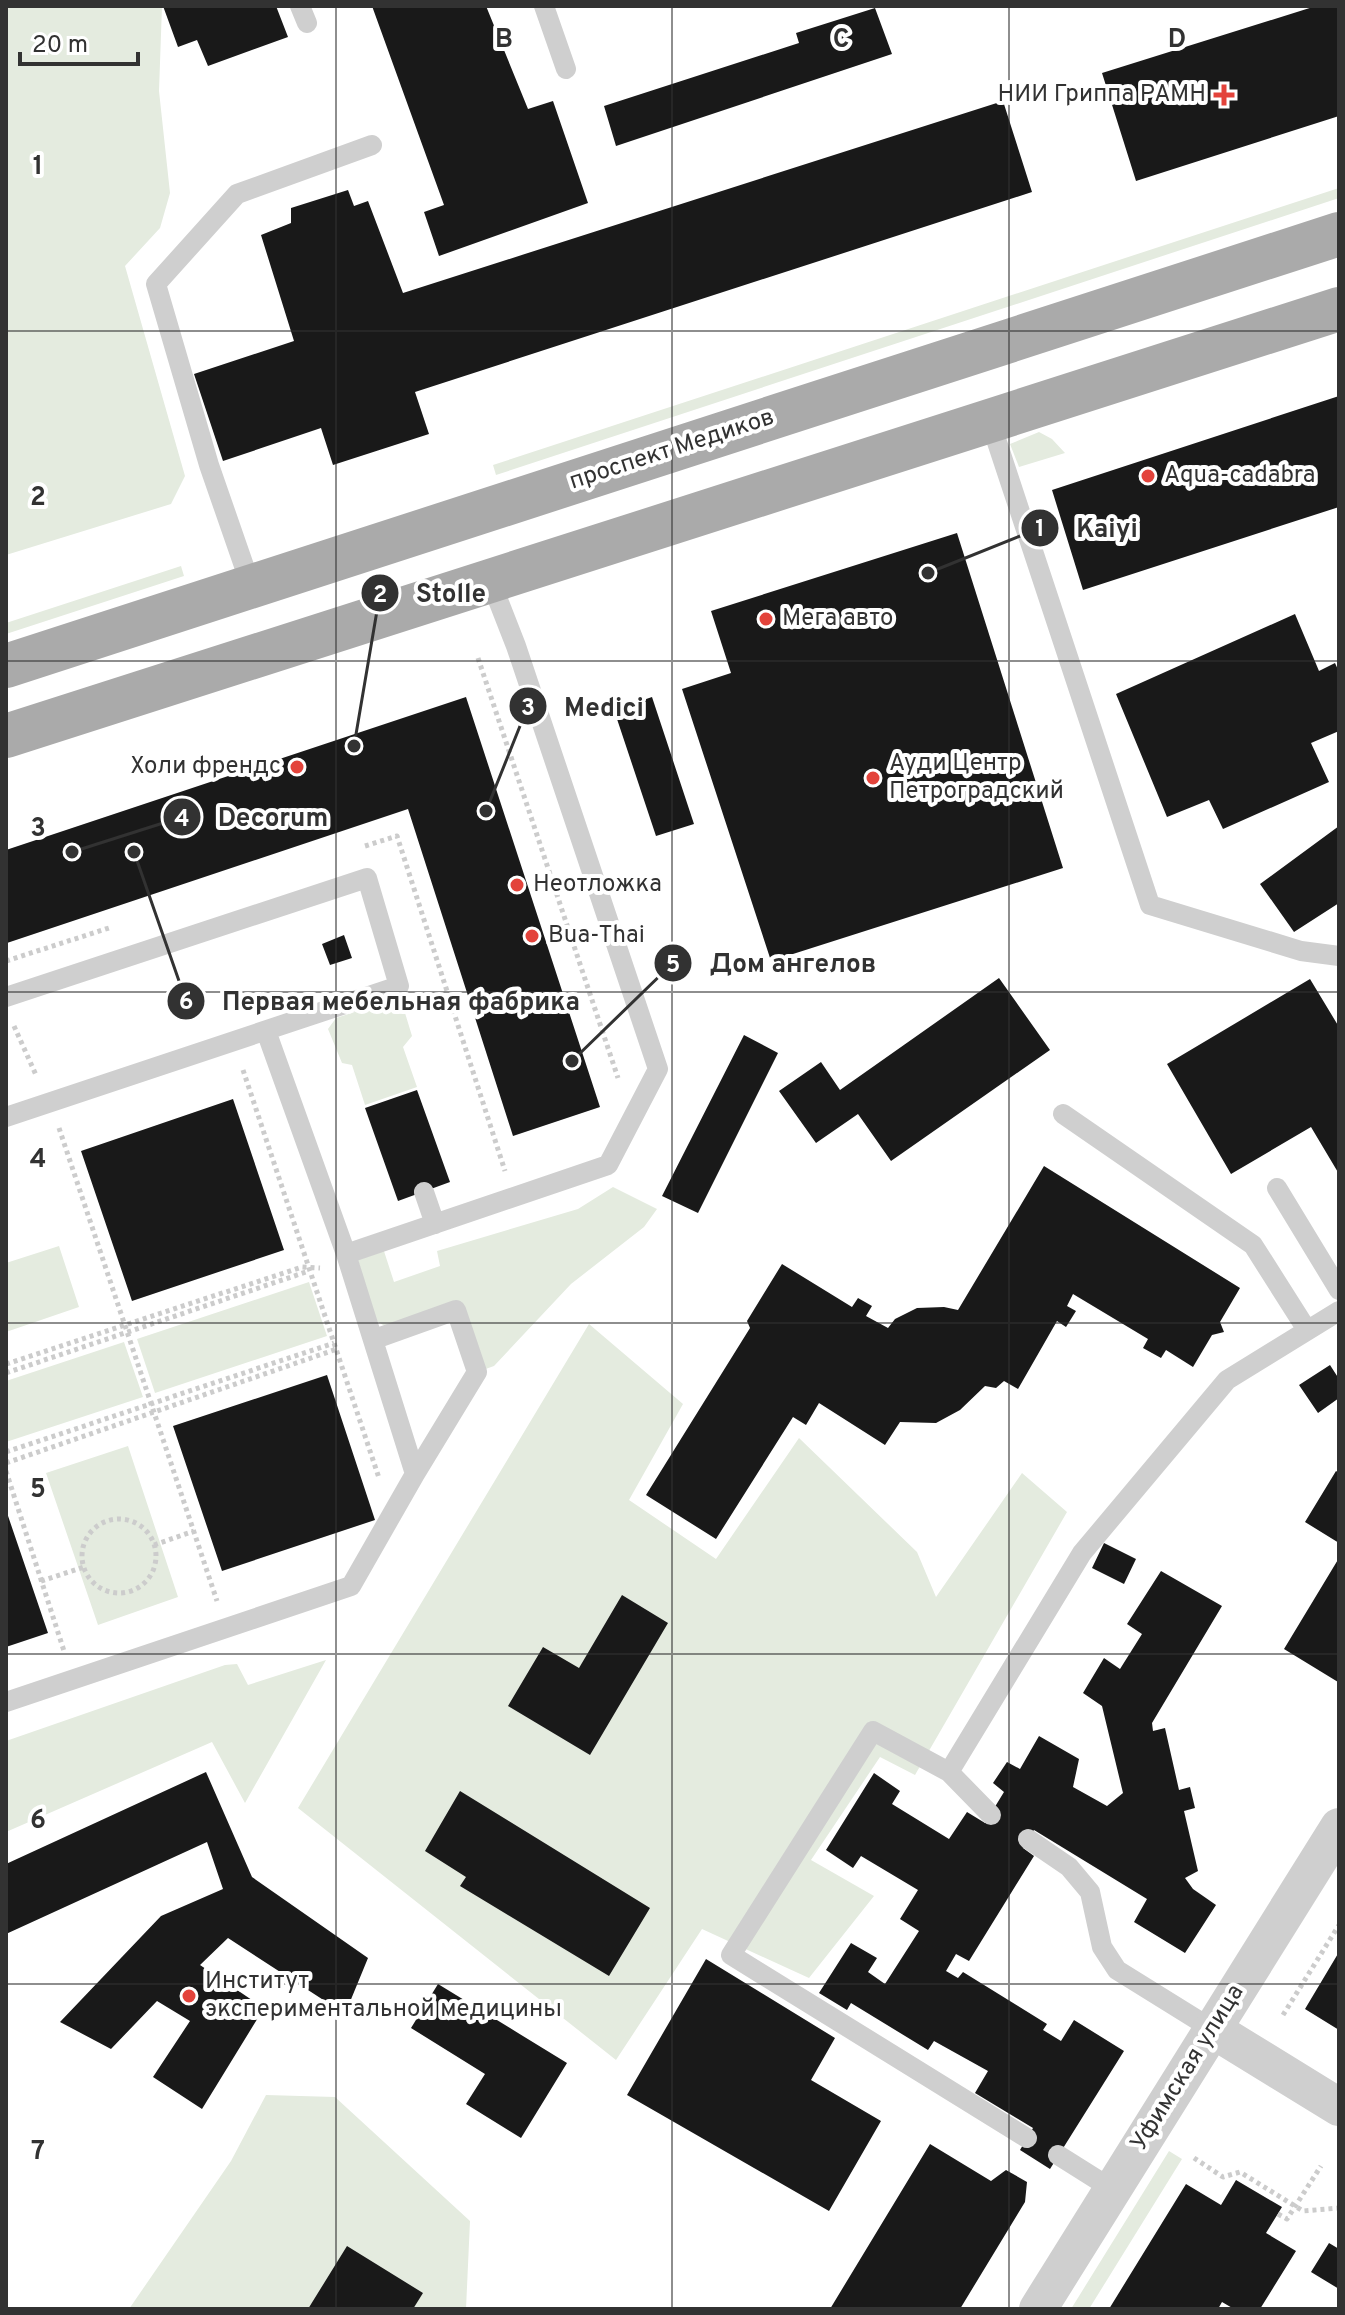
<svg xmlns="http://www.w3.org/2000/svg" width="1345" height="2315" font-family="Overpass,sans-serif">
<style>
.green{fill:#e4ebdf}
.building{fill:#191919}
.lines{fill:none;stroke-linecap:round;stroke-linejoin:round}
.path{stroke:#ccc;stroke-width:5;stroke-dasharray:4 4;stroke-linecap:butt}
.lane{stroke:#cfcfcf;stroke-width:20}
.street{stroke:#cfcfcf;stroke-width:38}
.primary{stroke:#aaa;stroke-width:44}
.grid{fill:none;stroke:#323232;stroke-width:2;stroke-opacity:0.55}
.poi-dot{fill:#e3433b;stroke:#fff;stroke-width:3}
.labels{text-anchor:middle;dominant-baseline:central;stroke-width:8;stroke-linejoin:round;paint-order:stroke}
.poi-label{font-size:24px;fill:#323232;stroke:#fff;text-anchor:start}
.street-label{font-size:24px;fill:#323232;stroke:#fff}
.grid-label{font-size:26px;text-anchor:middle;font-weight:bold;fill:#323232;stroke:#fff;stroke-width:8;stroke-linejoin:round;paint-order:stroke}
.leader{fill:none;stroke:#323232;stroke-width:3}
.callout-dot{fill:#323232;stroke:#fff;stroke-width:3}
.mark-label{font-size:24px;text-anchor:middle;font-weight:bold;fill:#fff}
.callout-label{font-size:26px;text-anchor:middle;font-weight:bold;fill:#323232;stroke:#fff;stroke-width:8;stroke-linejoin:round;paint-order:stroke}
</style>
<rect width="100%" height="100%" fill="#fff"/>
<path class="green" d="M6 6H162L159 91 170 193 160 228 125 266 185 476 171 504 6 555Z
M1339 188V198L496 475 493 465Z
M1039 432 1052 439 1065 453 1019 467 1010 444Z
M181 566 184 576 6 634V623Z
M392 1000 402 1003 412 1036 403 1047 417 1087 365 1105 352 1065 342 1063 328 1029 336 1018Z
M613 1187 657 1209 644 1227 571 1284 494 1366 480 1371 458 1306 388 1328 375 1320 358 1260 382 1245 394 1282 440 1266 437 1251 578 1209Z
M59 1246 79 1307 6 1332V1263Z
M309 1282 327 1336 155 1393 137 1339Z
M589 1324 683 1404 629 1500 716 1559 799 1438 917 1552 936 1597 1022 1473 1067 1512 915 1775 880 1757 811 1860 874 1896 809 1978 702 1929 616 2060 298 1808Z
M124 1342 143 1397 6 1442V1381Z
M128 1446 178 1597 98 1625 46 1473Z
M326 1660 245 1803 212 1742 6 1832V1741L225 1665 237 1664 248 1685Z
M266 2095 335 2097 470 2221 466 2309H129L231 2161Z
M1169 2151 1182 2159 1089 2309H1071Z"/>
<path class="building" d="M163 6H276L288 37 208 66 197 40 178 47Z
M372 6H486L528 109 553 101 588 203 439 256 424 212 444 205Z
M1316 6H1339V116L1136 181 1102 73Z
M875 8 892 54 616 146 604 106 799 43 796 33Z
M1003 101 1032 192 415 392 429 434 333 465 321 428 223 461 194 374 294 341 261 235 291 223V208L348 190 354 206 368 201 403 293Z
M1339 396V507L1083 590 1052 490Z
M957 533 1063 868 771 961 682 689 731 673 711 611Z
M1295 614 1319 671 1335 663 1339 672V731L1311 743 1329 782 1223 829 1209 800 1167 817 1116 694Z
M466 697 600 1107 513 1136 408 809 7 943 6 850Z
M652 697 694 824 656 836 614 710Z
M1339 826V903L1294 932 1260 884Z
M344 935 352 958 330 965 322 944Z
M999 978 1050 1050 891 1161 858 1114 816 1143 779 1091 821 1062 840 1090Z
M1310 979 1339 1027V1174L1311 1127 1231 1174 1167 1064Z
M744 1035 778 1053 698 1213 662 1196Z
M417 1090 450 1182 398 1201 365 1108Z
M233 1099 284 1250 132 1301 81 1151Z
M1044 1166 1240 1288 1220 1322 1224 1332 1212 1335 1193 1367 1166 1350 1161 1358 1143 1348 1148 1339 1073 1294 1067 1306 1076 1311 1066 1327 1057 1321 1018 1389 1004 1381 996 1388 985 1386 960 1410 936 1423 900 1422 885 1445 819 1403 806 1425 793 1417 716 1539 646 1495 750 1328 747 1321 782 1264 852 1307 858 1298 872 1306 866 1316 888 1328 895 1319 917 1308 944 1307 958 1310Z
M1330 1365 1339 1379V1398L1318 1413 1299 1385Z
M327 1375 375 1520 222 1571 173 1426Z
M1336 1471 1339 1473V1543L1305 1522Z
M6 1510 48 1633 6 1647Z
M1104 1543 1136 1559 1124 1584 1092 1568Z
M1339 1558V1680L1338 1682 1284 1649Z
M1161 1571 1222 1606 1152 1723 1153 1731 1165 1728 1179 1790 1190 1787 1195 1808 1184 1811 1198 1871 1185 1878 1193 1889 1216 1905 1185 1953 1134 1922 1147 1899 1034 1830 1023 1848 1034 1856 969 1961 956 1954 946 1971 958 1978 963 1972 1047 2024 1043 2030 1061 2041 1074 2020 1124 2051 1050 2169 1020 2150 1033 2128 975 2093 988 2071 934 2041 928 2050 851 2003 847 2010 819 1993 851 1943 877 1958 868 1972 885 1984 919 1931 900 1919 918 1890 861 1856 853 1868 826 1850 874 1773 900 1791 892 1804 949 1839 967 1812 985 1823 1004 1792 993 1783 1007 1762 1020 1769 1039 1736 1079 1759 1073 1787 1107 1806 1123 1793 1102 1706 1083 1693 1104 1658 1120 1669 1142 1634 1127 1624Z
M622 1595 668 1623 590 1755 508 1706 543 1647 579 1668Z
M206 1772 252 1877 368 1958 345 2014 228 1938 200 1965 264 2008 202 2109 153 2077 190 2021 157 2001 111 2049 60 2022 161 1916 223 1889 207 1842 6 1934V1864Z
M460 1791 650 1908 609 1976 460 1886 466 1877 425 1851Z
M1339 1952V2030L1305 2009Z
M706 1959 835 2038 811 2080 881 2121 829 2211 627 2095Z
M438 1984 567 2063 521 2138 466 2104 485 2074 411 2028Z
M930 2144 991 2181 1006 2170 1027 2182 1025 2202 960 2309H830Z
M1236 2180 1282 2207 1266 2233 1296 2251 1260 2309H1234L1222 2302 1218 2309H1109L1186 2184 1221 2205Z
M1329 2243 1339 2249V2289L1311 2272Z
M347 2246 423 2293 413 2309H308Z"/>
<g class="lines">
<path class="path" d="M478 658 618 1078
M365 846 397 836 505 1171
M6 961 112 927
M14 1026 36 1075
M243 1070 379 1478
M59 1128 217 1601
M6 1364 302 1267 320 1268
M6 1373 309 1271
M6 1452 334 1343
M6 1463 337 1349
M6 1471 64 1651
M82 1556a37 37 0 1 1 74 0a37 37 0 1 1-74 0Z
M154 1545 194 1531
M41 1581 84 1567
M1283 2015 1339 1925
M1194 2158 1223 2177 1240 2172 1303 2211 1339 2208
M1278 2214 1287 2219 1321 2166"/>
<path class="lane" d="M300 6 307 23
M544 6 566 69
M990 421 1150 905 1301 951 1339 956
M251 586 209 465 156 284 237 194 372 145
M6 997 367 878 399 986 6 1117
M266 1031 346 1254
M1063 1114 1253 1245 1307 1330
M1277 1188 1339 1290
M424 1192 435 1224
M375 1339 456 1310 477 1372 415 1474
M6 1702 351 1586 415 1474 346 1254 608 1165 658 1069 516 646 491 582
M949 1772 873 1731 731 1955 1027 2138
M991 1815 949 1772 1082 1553 1227 1380 1339 1311
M1028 1839 1069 1867 1090 1892 1102 1947 1117 1970 1212 2029
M1058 2155 1112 2189"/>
<path class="street" d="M1212 2029 1339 2107
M1038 2309 1339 1827"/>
<path class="primary" d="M6 666 1339 234
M6 736 1339 309"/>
</g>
<path class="grid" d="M336 6V2309M672 6V2309M1009 6V2309M6 331H1339M6 661H1339M6 992H1339M6 1323H1339M6 1654H1339M6 1984H1339"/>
<g class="poi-dot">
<path d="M1220 83h8v8h8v8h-8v8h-8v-8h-8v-8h8z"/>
<circle cx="1148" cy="476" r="8"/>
<circle cx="766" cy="619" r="8"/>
<circle cx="297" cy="767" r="8"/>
<circle cx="873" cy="778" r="8"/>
<circle cx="517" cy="885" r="8"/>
<circle cx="532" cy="936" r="8"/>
<circle cx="189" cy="1996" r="8"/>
</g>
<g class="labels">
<g class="poi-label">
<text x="1206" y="95" text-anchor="end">НИИ Гриппа РАМН</text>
<text x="1164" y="476">Aqua-cadabra</text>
<text x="782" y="619">Мега авто</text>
<text x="889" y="764">Ауди Центр<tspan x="889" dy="28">Петроградский</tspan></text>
<text x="281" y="767" text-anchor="end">Холи френдс</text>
<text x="533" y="885">Неотложка</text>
<text x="548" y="936">Bua-Thai</text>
<text x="205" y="1982">Институт<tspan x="205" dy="28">экспериментальной медицины</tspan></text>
</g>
<g class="street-label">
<text transform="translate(672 450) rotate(-18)">проспект Медиков</text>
<text transform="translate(1188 2068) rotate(-58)">Уфимская улица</text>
</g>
</g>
<g class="grid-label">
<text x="504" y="47">B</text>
<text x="841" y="47">C</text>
<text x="1177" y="47">D</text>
<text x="38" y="174">1</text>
<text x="38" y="505">2</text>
<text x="38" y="836">3</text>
<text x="38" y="1167">4</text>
<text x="38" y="1497">5</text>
<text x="38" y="1828">6</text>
<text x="38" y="2159">7</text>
</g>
<path class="leader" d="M928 573L1040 528M354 746L380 593M486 811L528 706M72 852L182 817M572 1061L673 963M134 852L186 1001"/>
<g class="callout-dot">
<circle cx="928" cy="573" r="8"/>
<circle cx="354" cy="746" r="8"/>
<circle cx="486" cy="811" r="8"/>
<circle cx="72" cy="852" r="8"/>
<circle cx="572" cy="1061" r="8"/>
<circle cx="134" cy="852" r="8"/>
<circle cx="1040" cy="528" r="20"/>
<circle cx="380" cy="593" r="20"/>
<circle cx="528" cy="706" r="20"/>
<circle cx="182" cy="817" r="20"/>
<circle cx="673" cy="963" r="20"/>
<circle cx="186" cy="1001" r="20"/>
</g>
<g class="mark-label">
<text x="1040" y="536">1</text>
<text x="380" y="602">2</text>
<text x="528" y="715">3</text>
<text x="182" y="826">4</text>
<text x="673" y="972">5</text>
<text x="186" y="1009">6</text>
</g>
<g class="callout-label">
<text x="1107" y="537">Kaiyi</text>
<text x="451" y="602">Stolle</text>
<text x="604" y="716">Medici</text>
<text x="273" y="826">Decorum</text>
<text x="793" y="972">Дом ангелов</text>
<text x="401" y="1010">Первая мебельная фабрика</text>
</g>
<rect width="1345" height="2315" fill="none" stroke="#323232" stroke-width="16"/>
<path d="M20 52v12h118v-12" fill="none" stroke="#323232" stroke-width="4"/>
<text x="32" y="52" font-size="24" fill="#323232" stroke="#ffffff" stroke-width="6" paint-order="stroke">20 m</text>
</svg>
